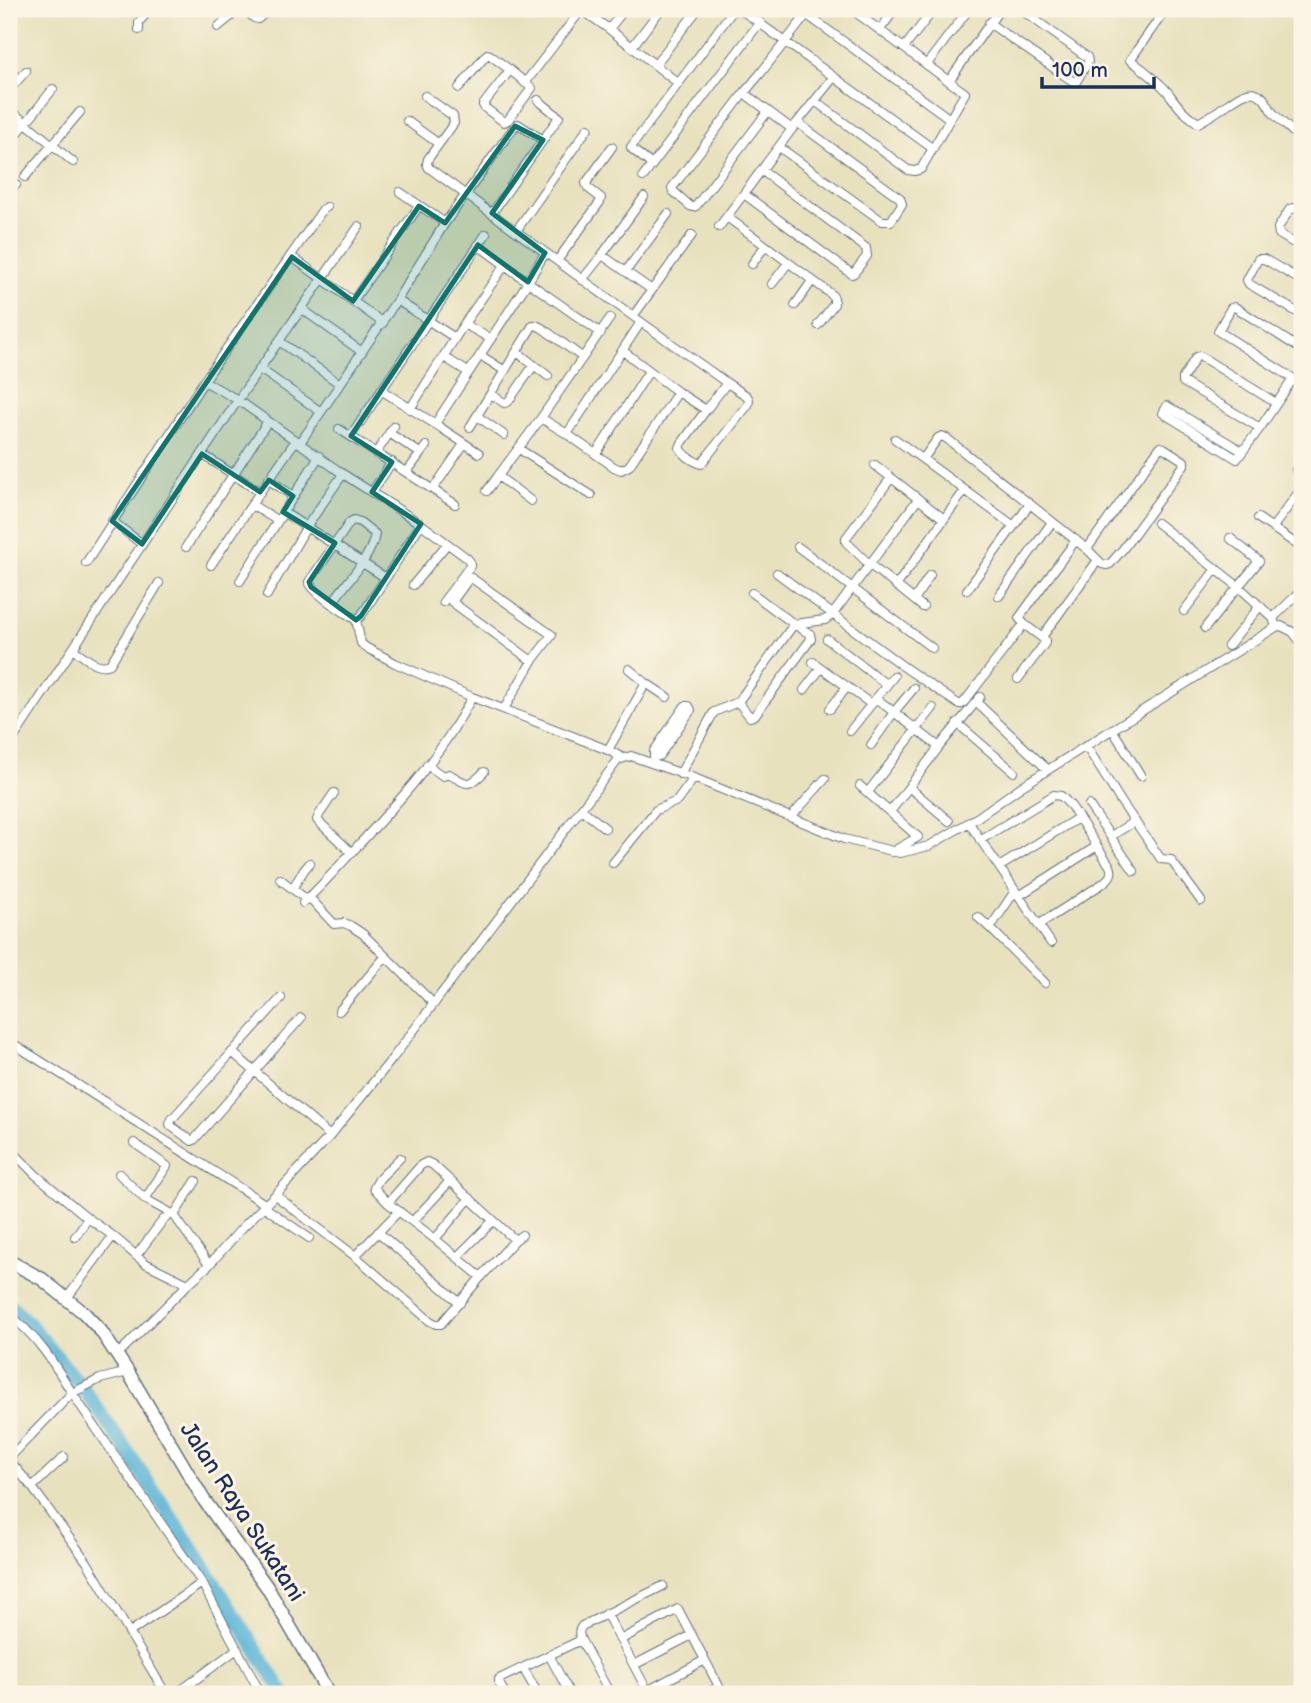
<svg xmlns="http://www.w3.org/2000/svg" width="1311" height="1703" font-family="'Balsamiq Sans',sans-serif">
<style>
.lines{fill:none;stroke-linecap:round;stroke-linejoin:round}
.river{stroke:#5ab6d8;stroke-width:14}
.street-casing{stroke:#626d7f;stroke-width:10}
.secondary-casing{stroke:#626d7f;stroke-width:15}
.street{stroke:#fff;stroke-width:8}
.secondary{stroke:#fff;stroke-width:12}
.marked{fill:#0f766e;fill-opacity:0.2;stroke:#0f766e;stroke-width:5;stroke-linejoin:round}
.labels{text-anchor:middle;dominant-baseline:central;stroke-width:6;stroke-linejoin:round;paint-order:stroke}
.street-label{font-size:23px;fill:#1b2f5e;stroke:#fcf5e5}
</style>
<rect width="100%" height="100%" fill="#fcf5e5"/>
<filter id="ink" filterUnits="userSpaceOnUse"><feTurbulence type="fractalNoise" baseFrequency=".0143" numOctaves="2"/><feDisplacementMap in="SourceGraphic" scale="14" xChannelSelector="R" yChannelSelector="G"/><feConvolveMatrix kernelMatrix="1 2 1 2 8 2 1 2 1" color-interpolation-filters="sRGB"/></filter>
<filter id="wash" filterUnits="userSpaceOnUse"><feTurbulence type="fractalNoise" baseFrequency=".00686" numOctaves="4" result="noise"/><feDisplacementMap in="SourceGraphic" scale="28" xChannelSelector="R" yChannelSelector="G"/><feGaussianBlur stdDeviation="1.57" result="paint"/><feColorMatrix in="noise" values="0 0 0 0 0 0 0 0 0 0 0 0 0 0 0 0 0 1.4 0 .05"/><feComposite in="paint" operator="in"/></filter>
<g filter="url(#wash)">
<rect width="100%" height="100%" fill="#e7e1bd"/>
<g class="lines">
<path class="river" d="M9 1304 32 1327 82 1387 123 1445 198 1557 284 1694"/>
</g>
</g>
<g filter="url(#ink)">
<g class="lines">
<g class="street-casing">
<path id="street" d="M245 9 254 18 258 19 269 9
M740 9 932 148
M799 9 950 119
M1166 9 1130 60 1136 64C1147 73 1161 83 1170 95 1180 109 1183 112 1198 123 1207 118 1214 114 1222 108 1232 102 1248 85 1261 96 1267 100 1269 109 1274 114 1283 124 1294 131 1302 142
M582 10 609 29 678 83
M989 23 1071 80 1076 82 1088 62 1087 57 1020 9
M218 27 240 9
M609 29 625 9
M139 30V22L150 9
M880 30 895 9
M632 47 661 9
M904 48 934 9
M927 64 969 9
M655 65 698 9
M510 70 532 88 508 120 504 122 485 108 483 105Z
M949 81 1000 9
M525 83 582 9
M459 88 487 54 490 55 510 70
M9 90 26 71
M744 93 672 188 673 191 690 206 693 207 696 206 768 111
M425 96 453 116 454 123 428 159 427 164 429 168 641 322 567 434 541 418
M815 101 908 170 915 171 921 169 965 93 851 9
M9 109 73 162
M407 121 439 144
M792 129 744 93 760 74 811 9
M9 144 53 89
M779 147 882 221H891L902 204 900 198 798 123
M652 165 632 149 631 147 734 9
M25 177 80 112
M643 177 760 22
M9 180 16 185
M400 192 445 223
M744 194 852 274 854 273 867 256 866 248 761 170
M492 213 559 117 538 100
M1302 213 1295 208 1290 209 1278 228 1279 234 1302 248
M727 217 831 294 834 298V304L818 325
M719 227 792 129 833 78
M516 231 588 128
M478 245 528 282 601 333
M602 255 652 290 692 235
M292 257 383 323
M557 261 600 202 601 198 588 188 586 183 612 147
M752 264 765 246
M626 271 668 214
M582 280 602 255 644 197
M1302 281 1264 259H1258L1247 280 1249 284 1302 315
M772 284 788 263
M397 300 455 338
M353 301 419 206
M795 305 812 281
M302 309 362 352
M634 315 652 290
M641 322 727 383 706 410 678 392
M464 324 491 339
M279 341 340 384
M1302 350 1235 307 1231 308 1218 331 1302 384
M517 352 548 376
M480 355 505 371
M444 357 468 372
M260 369 321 412
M204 381 238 400 343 474 421 524 467 558 470 562V566L443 602
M381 390 435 424 528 282 545 253
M491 394 504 403 508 402 534 365
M1276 403 1200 356 1196 357 1183 378V382L1260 428 1293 379
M410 409 464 324 505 265
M706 410 682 443 680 448C684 455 693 461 701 464L748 405 749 400 747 396 727 383
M477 416 504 435
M435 424 479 453
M470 427 533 325H536L542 328 582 357
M339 429 455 504
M389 433 420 453
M567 434 614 467 621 470 629 466 678 392 623 351
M351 436 486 234
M895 439 1014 526
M300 443 397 300 445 223 515 126 518 124 521 126 543 140
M519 449 591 495
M1242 451 1167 406 1163 413 1237 459 1260 428
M376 453 394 426
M202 454 260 492
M596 454 649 371
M923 459 938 438 942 436 946 438 1087 549 1102 564 1107 565 1110 564 1123 549 1184 465V461L1164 448 1160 447 1087 549
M875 465 944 519
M1296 470 1302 474
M407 472 426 446
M498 476 541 418 610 318
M891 478 846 538V542L869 564 923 607
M269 480 293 496
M433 489 464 444
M487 491 498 476 531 501
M372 492 392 462
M252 505 278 521
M283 512 386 578
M1258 518 1302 548
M112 521 142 544
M1157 523 1239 587 1273 618 1276 627
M1273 527 1302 488
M186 547 268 421
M798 547 932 648
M86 563 204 381 323 209 327 207
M211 565 260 492 296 440
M777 573 904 667 958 704H962L965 701 1024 624
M240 581 319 456
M413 585 447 544
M896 586 965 490
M967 590 1030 504
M267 595 307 526 343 474
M999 596 1052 522
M914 600 930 575
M332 603C345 584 372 557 375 534L360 522 354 520 350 522 309 582C315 595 343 611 356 620L361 643 365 647 395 663 472 697 608 750 623 758
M1184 611 1216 569
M1273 618 1302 590
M356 620 361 616 421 524
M1205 628 1259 561 1230 538
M1042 637 1098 560
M827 639 887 685
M1228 646 1260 606
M73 649C84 656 97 670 110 664L159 583
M813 662 871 704
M629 669 646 683 667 697
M1018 679 1045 643V640L1024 624 1019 618 1076 540
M804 690 821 668
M877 699 939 747 980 697
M738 702 750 717 755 715 811 639 810 634 794 624 752 593
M976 702 1048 770
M685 706H689L691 710 659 756 654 757V751Z
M504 709 532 661 552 635 470 577 452 602 532 661
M830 709 846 688
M957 723 1014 772
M1112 729 1141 776
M850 731 894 676
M9 745 238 400 359 226
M871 745 894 712 914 688
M1086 746 1122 803 1161 859 1171 860 1201 901
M608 750 646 683
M427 765 443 776 449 774C467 784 468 789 484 772
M680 774 714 712 738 702 794 624 825 620 833 614 918 499
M860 786 918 837 892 852
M910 788 949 821
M868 792 933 708
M334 793 319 815 317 820 351 852
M1089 805 1134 871
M581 809 605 828
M890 812 939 747
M791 817 825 779
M969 823 1051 943
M1111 836 1135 821
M980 840 1054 795 1061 796 1071 806 1110 866C1114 875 1108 879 1102 884L1038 925
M613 863 656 810 677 801 694 778
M999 867 1078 818
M280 879 307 900
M292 889 304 870 310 863
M1015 891 990 928 1045 983
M1019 896 1097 846
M309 897 334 924 344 923 351 926 363 934 434 1004
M303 903C321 887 336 869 352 852 397 804 442 755 472 697
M978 917 990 928
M281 998 172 1119 170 1124 171 1126 192 1141 194 1140 301 1018
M339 1011 385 957
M9 1041 265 1204
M232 1052 330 1136
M9 1070 13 1065
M134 1143 167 1166 145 1199
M9 1148 36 1175 88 1218 113 1236 145 1263 188 1284
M119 1174 145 1199 174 1215 209 1265
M275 1195 355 1256 399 1211
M388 1203 374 1188 379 1179 400 1158
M263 1206 309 1238
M174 1215 196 1181
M413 1221 450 1181
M378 1232 460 1303
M75 1237 88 1218
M435 1239 470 1198
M136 1256 163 1220 171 1214
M355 1256 430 1321 436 1324H441L481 1277 435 1239 388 1203 421 1165 427 1162 433 1165 515 1240
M457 1257 493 1221
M481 1277 515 1240 522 1235
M67 1298 113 1236
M9 1315C36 1334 55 1365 72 1393L202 1583 261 1694
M117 1355 188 1284 209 1265 242 1228 275 1195 330 1136 392 1059 618 760 631 756 694 778 844 839 900 853 929 846 978 817 1022 786 1276 627 1281 626 1293 632 1302 644
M9 1458 72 1393 100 1379 128 1372
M9 1460 32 1487 87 1562 166 1694
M32 1487 64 1457
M606 1613 649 1694
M130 1632 202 1583
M620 1640 678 1609 723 1694
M549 1655 570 1694
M634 1665 692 1635
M523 1668 538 1694
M647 1691 705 1660
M176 1694 237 1649
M505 1694 499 1683V1679L581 1640
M610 1694 581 1640C579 1634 578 1631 582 1626L663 1586
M705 1694 719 1687"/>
</g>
<g class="secondary-casing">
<path id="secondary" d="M9 1261 42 1279 84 1313 101 1331 128 1372 204 1500 267 1587 329 1694"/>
</g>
<use href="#street" class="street"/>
<use href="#secondary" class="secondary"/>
</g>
</g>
<path class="marked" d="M515 126 543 140 492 213 545 253 528 282 478 245 351 436 392 462 372 492 421 524 361 616 356 620 311 587 309 582 335 543 283 512 293 496 269 480 260 492 202 454 142 544 112 521 292 257 353 301 419 206 445 223Z"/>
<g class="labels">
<g class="street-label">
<text transform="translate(242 1512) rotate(57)">Jalan Raya Sukatani</text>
</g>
</g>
<rect width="1311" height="1703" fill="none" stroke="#fcf5e5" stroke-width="35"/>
<path d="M1042 77v10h112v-10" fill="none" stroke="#1b2f5e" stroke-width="3.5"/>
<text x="1052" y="77" font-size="21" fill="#1b2f5e" stroke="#fcf5e5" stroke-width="5" paint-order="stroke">100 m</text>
</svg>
